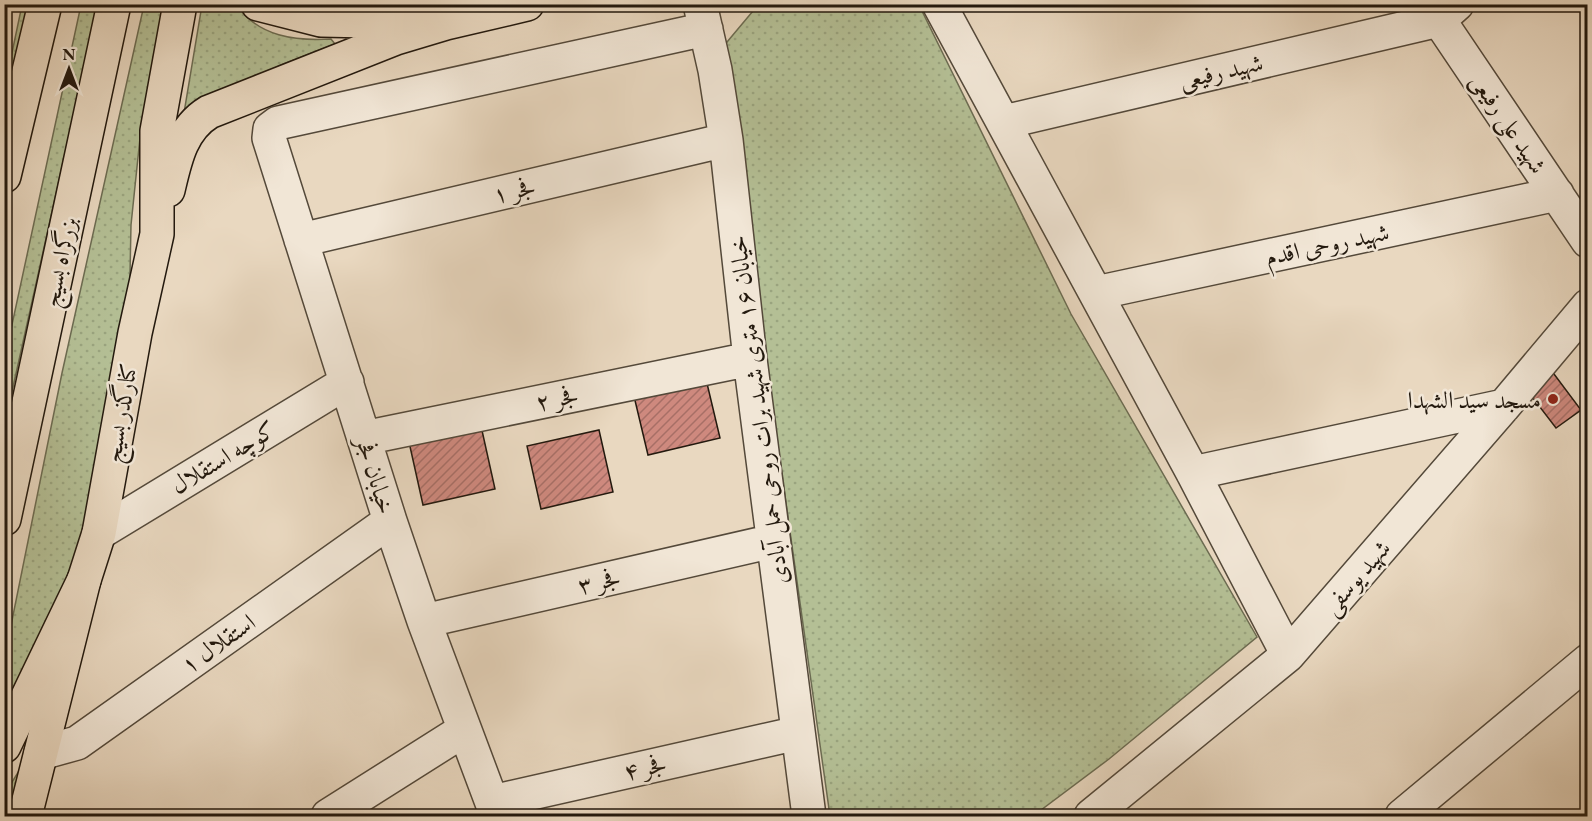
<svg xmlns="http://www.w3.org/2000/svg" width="1592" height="821" font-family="'EB Garamond',Amiri,serif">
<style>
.grass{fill:url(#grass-dots);stroke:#6c6c52;stroke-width:1.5}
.building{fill:url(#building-hatch);stroke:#23190e;stroke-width:1.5}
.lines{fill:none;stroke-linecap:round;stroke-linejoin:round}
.minor-casing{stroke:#54493a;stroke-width:36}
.major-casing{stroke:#23190e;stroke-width:36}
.highway-casing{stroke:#23190e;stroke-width:36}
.minor{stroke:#f1e6d6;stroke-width:33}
.major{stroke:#e9d8c0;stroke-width:33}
.highway{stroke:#e9d8c0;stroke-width:33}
.poi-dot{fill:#8f2418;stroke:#f1e6d6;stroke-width:2}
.labels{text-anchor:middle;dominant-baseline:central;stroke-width:5;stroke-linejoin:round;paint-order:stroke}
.street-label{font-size:24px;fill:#23190e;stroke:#f1e6d6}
.poi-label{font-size:24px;fill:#23190e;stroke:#f1e6d6;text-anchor:end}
</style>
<defs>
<pattern id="grass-dots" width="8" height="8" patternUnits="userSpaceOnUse" patternTransform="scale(1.5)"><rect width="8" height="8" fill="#b4bf95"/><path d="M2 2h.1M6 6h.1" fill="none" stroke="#9aa47f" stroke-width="1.8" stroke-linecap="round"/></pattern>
<pattern id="building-hatch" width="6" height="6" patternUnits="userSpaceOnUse" patternTransform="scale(1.5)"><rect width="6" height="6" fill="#ce897e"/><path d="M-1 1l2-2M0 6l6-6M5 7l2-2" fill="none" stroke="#a76f66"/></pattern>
</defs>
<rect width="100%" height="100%" fill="#e9d8c0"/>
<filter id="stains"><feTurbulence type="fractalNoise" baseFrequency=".00333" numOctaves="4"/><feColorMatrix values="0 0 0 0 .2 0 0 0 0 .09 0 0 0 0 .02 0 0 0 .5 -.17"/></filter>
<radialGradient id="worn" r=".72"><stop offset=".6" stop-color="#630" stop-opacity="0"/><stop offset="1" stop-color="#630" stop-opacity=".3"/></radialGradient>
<path class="grass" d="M22 5H35L5 139V86Z
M81 5H98L5 423V357Z
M144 5H169L140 138 131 225 129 323 93 485 79 547 57 602 5 707V655L62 373Z
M202 5H237C258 37 296 41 331 39L335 44 281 65 184 113Z
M758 5H919L1071 314 1257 637 1109 759 1033 816H830L722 48Z
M27 758 12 816H5L4 795Z"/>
<path class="building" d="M1551 370 1581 410 1556 428 1526 389Z
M705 375 720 438 648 455 633 392Z
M481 426 495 489 423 505 409 442Z
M599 430 613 492 541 509 527 446Z"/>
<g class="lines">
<g class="minor-casing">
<path id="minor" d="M700 4 715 70 726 140 750 359 809 816
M939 4 1193 473 1288 655
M1434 4 1439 20 1588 241
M1004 122 1439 20 1457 4
M301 240 726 140
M1096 293 1557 194
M364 438 750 359
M1193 473 1504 406
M99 533 347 382
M424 621 773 541
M41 753 77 743 390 521
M492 802 798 733
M328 816 464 730
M497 816 424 621 390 521 269 138 270 129 278 123 706 29
M1091 816 1288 655 1504 406 1588 306
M1402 816 1588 661"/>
</g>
<g class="major-casing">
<path id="major" d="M258 4 321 20 419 22
M168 190C175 160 181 129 209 112L396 38 446 23 527 4
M25 816 84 580 99 533 135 333 157 234V131L180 4"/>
</g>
<g class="highway-casing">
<path id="highway" d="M4 176 45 4
M4 519 114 4
M4 746 84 580"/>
</g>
<use href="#minor" class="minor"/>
<use href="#major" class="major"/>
<use href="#highway" class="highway"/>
</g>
<circle class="poi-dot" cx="1553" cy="399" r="6"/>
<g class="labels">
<g class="street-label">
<text transform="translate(1221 71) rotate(-13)">شهید رفیعی</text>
<text transform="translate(1509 123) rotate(56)">شهید علی رفیعی</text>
<text transform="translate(514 190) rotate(-13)">فجر ۱</text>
<text transform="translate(1327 244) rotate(-12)">شهید روحی اقدم</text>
<text transform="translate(59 262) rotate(-78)">بزرگراه بسیج</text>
<text transform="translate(557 398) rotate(-12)">فجر ۲</text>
<text transform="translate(758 410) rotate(-97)">خیابان ۱۶ متری شهید برات روحی حمل آبادی</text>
<text transform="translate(120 413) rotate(-80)">کنارگذر بسیج</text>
<text transform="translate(223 457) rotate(-31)">کوچه استقلال</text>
<text transform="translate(376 475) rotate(73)">خیابان فجر</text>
<text transform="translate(1356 577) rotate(-49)">شهید یوسفی</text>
<text transform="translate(599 581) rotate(-13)">فجر ۳</text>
<text transform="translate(218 643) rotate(-35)">استقلال ۱</text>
<text transform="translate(645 767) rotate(-13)">فجر ۴</text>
</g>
<g class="poi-label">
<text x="1541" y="399">مسجد سید الشهدا</text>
</g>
</g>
<rect width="1592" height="821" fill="none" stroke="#e9d8c0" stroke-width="24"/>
<rect x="6" y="6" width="1580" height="809" fill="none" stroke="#23190e" stroke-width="3"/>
<rect x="12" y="12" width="1568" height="797" fill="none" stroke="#23190e" stroke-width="1.5"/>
<g transform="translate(69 69)" stroke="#f1e6d6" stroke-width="4.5" paint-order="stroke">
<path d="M0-4.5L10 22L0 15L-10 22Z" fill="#23190e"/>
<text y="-9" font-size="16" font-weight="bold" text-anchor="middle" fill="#23190e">N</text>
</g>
<rect width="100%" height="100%" filter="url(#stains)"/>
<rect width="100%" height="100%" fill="url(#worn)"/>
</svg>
